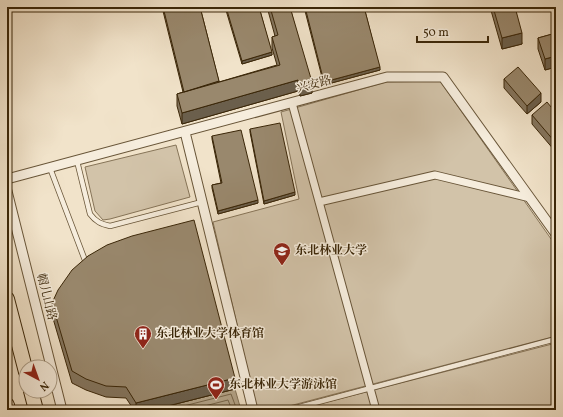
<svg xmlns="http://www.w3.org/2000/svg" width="563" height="417" font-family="Vollkorn,'Noto Serif SC',serif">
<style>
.green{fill:#d2c3a9;stroke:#867458}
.water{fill:#b3a388;stroke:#837155}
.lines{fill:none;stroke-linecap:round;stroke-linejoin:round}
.shore{stroke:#766448;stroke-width:1}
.service-casing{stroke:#685538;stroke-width:6}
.pedestrian-casing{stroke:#685538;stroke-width:9}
.minor-casing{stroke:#685538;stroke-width:11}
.primary-casing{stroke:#3a2608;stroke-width:16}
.service{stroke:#f6eddd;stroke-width:4.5}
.pedestrian{stroke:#f6eddd;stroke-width:7}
.minor{stroke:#f6eddd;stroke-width:9}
.primary{stroke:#f1e3ca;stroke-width:14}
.wall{fill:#84755e;stroke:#3a2608}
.shaded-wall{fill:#6b5f4c;stroke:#3a2608}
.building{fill:#99886d;stroke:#3a2608}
.labels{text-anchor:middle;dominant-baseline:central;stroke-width:3;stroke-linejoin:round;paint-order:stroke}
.street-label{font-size:12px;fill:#3a2608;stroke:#f6eddd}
.poi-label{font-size:12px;font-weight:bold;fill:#3a2608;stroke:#f6eddd;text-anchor:start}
</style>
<rect width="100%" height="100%" fill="#f1e3ca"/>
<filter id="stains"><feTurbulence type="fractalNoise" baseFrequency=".005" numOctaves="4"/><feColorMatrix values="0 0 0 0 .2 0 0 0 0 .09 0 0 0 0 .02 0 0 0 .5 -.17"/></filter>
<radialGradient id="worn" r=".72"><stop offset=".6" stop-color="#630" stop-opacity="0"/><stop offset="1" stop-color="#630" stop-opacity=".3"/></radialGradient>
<path class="green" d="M440 81 556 246V336L274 410H257L213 222 299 199 281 112 386 82Z
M176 145 190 197 110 219 103 220 95 211 85 167Z
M556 343V410H296Z"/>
<path class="water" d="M235 389 241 410H152Z"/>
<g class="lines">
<path class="shore" d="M168 410 231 394 237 410
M189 410 228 400 232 410"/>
<g class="service-casing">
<path id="service" d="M77 161 90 214C96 222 101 224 110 226L202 202
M50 168 86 263
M288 410 556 339"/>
</g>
<g class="pedestrian-casing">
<path id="pedestrian" d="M292 103 376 410
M319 202 435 175 530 198"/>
</g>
<g class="minor-casing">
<path id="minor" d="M185 132 253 410
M7 179 387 77H443L556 234
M7 191 62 410"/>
</g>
<g class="primary-casing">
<path id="primary" d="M7 299 26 372
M31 391 36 410
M7 405 8 410"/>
</g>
<use href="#service" class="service"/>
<use href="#pedestrian" class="pedestrian"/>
<use href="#minor" class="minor"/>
<use href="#primary" class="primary"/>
</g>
<path class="wall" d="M162 7H200L219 82 277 65 272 48V37L275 36 267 7H290L312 93 300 96 298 91 182 124 177 106V94L183 92Z
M225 7H259L272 55 242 64Z
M304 7H364L380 70 324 85Z
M490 7H515L522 44 502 49Z
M556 33V67L545 70 538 49V38Z
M504 79 541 102 527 114 504 88Z
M556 113 555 151 532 124V115Z
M250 129 295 195 264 204 250 132Z
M212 136 258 203 218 214 212 188V185L221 183 212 139Z
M52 303 235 389 152 410H134L126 398 106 397 86 390 72 383 52 315Z"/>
<path class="shaded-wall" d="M522 33V44L502 49V38Z
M272 52V55L242 64V61Z
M556 56V67L545 70V59Z
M380 67V70L324 85V82Z
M298 80V91L182 124V113Z
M219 81V84L184 95V92Z
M312 82V93L300 96V85Z
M541 93V102L527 114V106Z
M556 141V150L555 151V142Z
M295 192V195L264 204V201Z
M258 200V203L218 214V211Z
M235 378V389L152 410H136V403Z"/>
<path class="building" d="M163 7H200L219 81 184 92Z
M226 7H259L272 52 242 61Z
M270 7H290L312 82 300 85 298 80 182 113 177 94 280 65 272 37 278 35Z
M305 7H364L380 67 324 82Z
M493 7H515L522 33 502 38Z
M556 33V56L545 59 538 38Z
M518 67 541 93 527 106 504 79Z
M547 102 556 113V141L555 142 532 115Z
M280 123 295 192 264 201 250 129Z
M241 130 258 200 218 211 212 185 222 183 212 136Z
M194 220 235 378 136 403 126 387 106 386 86 379 72 371 52 303 58 290 72 270 88 256 107 245 132 236Z"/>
<defs>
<g id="university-pin" transform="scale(0.9)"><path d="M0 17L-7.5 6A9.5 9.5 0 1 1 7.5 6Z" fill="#8f2418" stroke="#f6eddd"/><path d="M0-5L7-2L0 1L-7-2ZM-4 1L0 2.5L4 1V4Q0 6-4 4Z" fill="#fff"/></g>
<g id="building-pin" transform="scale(0.9)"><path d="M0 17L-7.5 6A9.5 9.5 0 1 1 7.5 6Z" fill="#8f2418" stroke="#f6eddd"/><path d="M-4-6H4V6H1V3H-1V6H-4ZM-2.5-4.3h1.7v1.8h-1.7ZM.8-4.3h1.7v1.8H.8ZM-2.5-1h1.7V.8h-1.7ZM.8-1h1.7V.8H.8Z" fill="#fff"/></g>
<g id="stadium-pin" transform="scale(0.9)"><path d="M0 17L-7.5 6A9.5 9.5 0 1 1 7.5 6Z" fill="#8f2418" stroke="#f6eddd"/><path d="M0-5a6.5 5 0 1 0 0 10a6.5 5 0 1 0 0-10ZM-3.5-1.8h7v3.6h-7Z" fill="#fff"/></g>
</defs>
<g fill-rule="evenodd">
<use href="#university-pin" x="282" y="251"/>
<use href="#building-pin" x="143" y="334"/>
<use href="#stadium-pin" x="216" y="385"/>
</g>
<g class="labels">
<g class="street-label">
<text transform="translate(314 85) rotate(-15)">兴安路</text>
<text transform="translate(46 297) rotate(76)">帽儿山路</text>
</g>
<g class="poi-label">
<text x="295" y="251">东北林业大学</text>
<text x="156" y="334">东北林业大学体育馆</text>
<text x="229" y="385">东北林业大学游泳馆</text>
</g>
</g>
<rect width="563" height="417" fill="none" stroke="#f1e3ca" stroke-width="24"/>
<rect x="8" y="8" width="547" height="401" fill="none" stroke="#3a2608" stroke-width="2"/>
<rect x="12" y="12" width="539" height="393" fill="none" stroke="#3a2608"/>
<g transform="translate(38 379) rotate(139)"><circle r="19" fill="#f6eddd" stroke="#ab9d88"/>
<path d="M0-3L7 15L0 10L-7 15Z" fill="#8f2418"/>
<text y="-6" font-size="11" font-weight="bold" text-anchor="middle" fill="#3a2608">N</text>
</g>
<path d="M417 36v6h71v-6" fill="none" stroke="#3a2608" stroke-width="2"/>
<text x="423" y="36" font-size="12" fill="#3a2608" stroke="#f6eddd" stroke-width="3" paint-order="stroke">50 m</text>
<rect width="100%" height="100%" filter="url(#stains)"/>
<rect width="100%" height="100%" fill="url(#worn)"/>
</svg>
